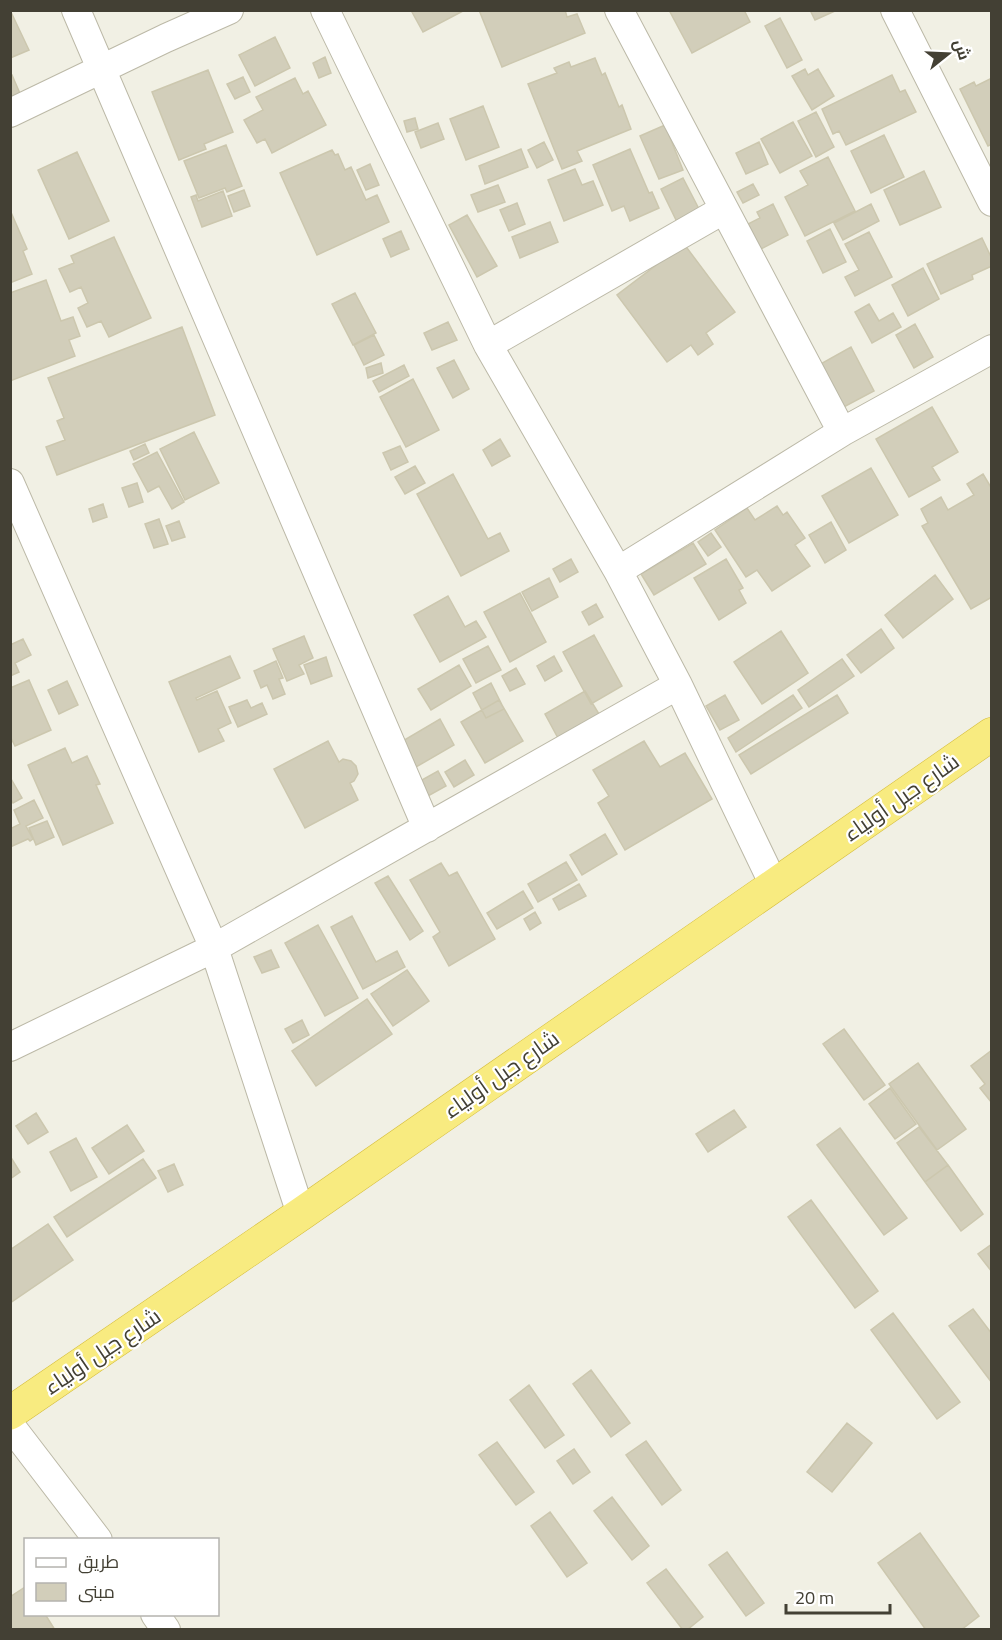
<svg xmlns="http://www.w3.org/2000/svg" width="1002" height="1640" font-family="'Titillium Web',Cairo,sans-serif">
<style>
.building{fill:#d2ceba;stroke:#ccc7ae;stroke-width:1.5}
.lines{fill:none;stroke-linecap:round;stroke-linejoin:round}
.minor-casing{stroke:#bcb9a7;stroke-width:30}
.trunk-casing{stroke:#d5bc3b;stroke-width:34}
.minor{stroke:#fff;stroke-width:28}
.trunk{stroke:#f8eb80;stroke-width:33}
.labels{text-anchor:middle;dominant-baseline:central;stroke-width:4.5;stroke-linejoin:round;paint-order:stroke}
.street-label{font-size:22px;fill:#434034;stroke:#fff}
</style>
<rect width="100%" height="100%" fill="#f1f0e4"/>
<path class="building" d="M10 10 29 50 10 58Z
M415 10H463V11L423 32 412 12Z
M479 10H565L567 17 577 14 585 33 502 67Z
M669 10H744L750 22 692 53Z
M810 10H834L835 11 815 20Z
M780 18 802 60 787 68 765 26Z
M275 37 290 68 255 86 239 55Z
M325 57 331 73 319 78 313 63Z
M595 58 602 75 605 73 619 107 622 105 631 129 577 151 582 161 562 169 528 84 557 73 554 68 569 62 571 67Z
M805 69 808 75 818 69 834 96 812 110 792 76Z
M208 70 233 132 204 144 206 149 179 160 152 92Z
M12 75 22 98 10 103V76Z
M892 75 900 92 905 90 916 112 846 145 839 131 833 134 822 109Z
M243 77 250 92 235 99 227 84Z
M295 78 303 94 308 91 326 125 272 153 265 139 257 143 244 120 263 110 256 97Z
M992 78V144L988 146 960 89 974 82 976 86Z
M483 106 499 147 466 160 450 119Z
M816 112 834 147 816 157 798 121Z
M415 118 418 129 407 132 404 121Z
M793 122 812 156 780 173 761 139Z
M438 123 444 139 421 148 415 132Z
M665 125 683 170 659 179 640 136Z
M884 135 904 177 871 193 851 151Z
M544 142 553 160 537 168 528 150Z
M759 142 768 164 746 174 736 153Z
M226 145 242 186 227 192 225 188 199 198 184 161Z
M521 149 528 167 485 184 479 166Z
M630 149 649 193 652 192 659 208 630 221 624 206 612 211 593 165Z
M332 150 335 155 338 154 345 170 351 167 366 200 377 195 389 222 317 255 280 173Z
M77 152 109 221 69 239 38 170Z
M828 157 855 211 805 236 785 197 808 185 800 171Z
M370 164 379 185 366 190 357 170Z
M575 169 582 185 593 181 603 205 564 221 548 180Z
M924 171 941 207 900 225 884 190Z
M683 178 700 211 677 222 661 189Z
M753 184 759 195 743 203 737 192Z
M498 185 505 202 478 212 471 195Z
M244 190 250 206 234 212 228 196Z
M223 191 232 216 202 227 191 197 196 195 198 201Z
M517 203 525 224 509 231 500 210Z
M773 204 788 235 761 249 748 224 760 218 757 212Z
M871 204 879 221 843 240 834 223Z
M10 210 27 249 23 251 32 274 10 283Z
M467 215 497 266 477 277 449 225Z
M550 222 558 242 520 258 512 237Z
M830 229 846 262 823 273 807 241Z
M401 231 409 249 391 257 383 239Z
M869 232 892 277 855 296 845 277 859 270 845 244Z
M114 237 151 318 109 337 101 321 87 327 78 308 88 303 81 287 70 292 59 269 74 263 71 256Z
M982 238 992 259V266L972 275 973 279 941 294 927 264Z
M684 244 735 312 706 333 713 344 698 355 691 345 667 362 617 295Z
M923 268 939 299 908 316 892 285Z
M46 280 61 321 73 317 80 336 69 340 75 356 10 381V293Z
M355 293 376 333 353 345 332 304Z
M869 304 879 321 893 313 901 327 872 343 855 312Z
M448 322 457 340 432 350 424 333Z
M915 324 933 357 914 368 896 335Z
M182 327 215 415 57 475 46 447 65 440 57 421 64 418 48 378Z
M374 335 384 355 364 365 354 345Z
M851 347 874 391 840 409 817 366Z
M454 360 469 389 453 398 437 368Z
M381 363 383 373 368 378 366 368Z
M404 365 409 376 379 392 373 381Z
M413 379 439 430 406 447 380 397Z
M932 407 958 452 932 467 940 480 909 497 876 439Z
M194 432 219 483 185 500 160 449Z
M500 439 510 456 492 466 483 450Z
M145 444 149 453 134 460 130 451Z
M400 446 408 462 391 470 383 453Z
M157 452 184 502 172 509 159 486 148 492 133 464Z
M415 466 425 483 405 494 395 477Z
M871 468 898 515 849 543 822 496Z
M453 474 488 539 500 533 509 551 461 576 417 494Z
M983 474 992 489V597L971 609 922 526 928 523 921 509 941 497 948 510 974 495 967 484Z
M137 483 143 502 129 507 122 488Z
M103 504 107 517 93 522 89 509Z
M777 506 783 515 787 512 805 538 795 545 810 566 772 591 757 570 746 577 715 530 747 508 755 520Z
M159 519 168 544 154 548 145 524Z
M179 521 185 537 172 541 166 526Z
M831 522 846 550 825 563 809 535Z
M711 533 721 547 708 556 698 542Z
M693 543 706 564 654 595 641 574Z
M571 559 578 572 560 582 553 569Z
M726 559 743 588 739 590 746 603 719 620 694 578Z
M935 575 953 599 903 638 885 615Z
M549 578 558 597 532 611 522 592Z
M520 593 546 642 510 662 484 612Z
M448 596 465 627 476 621 486 637 440 662 414 615Z
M596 604 603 617 589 625 582 612Z
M881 629 894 648 861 673 847 655Z
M781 631 808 673 762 704 734 662Z
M594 635 622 686 591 704 563 652Z
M304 636 313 658 299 665 304 674 287 681 273 649Z
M23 639 31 655 15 663 19 672 10 676V645Z
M488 646 501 670 476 683 463 659Z
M230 656 240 678 196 698 197 700 217 691 231 723 218 729 224 741 199 752 169 682Z
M554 656 562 671 545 681 537 666Z
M326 657 332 676 311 684 304 665Z
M842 659 854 676 809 707 798 690Z
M276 661 283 678 279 679 285 694 273 699 267 685 261 688 254 671Z
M459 665 471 686 431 710 418 689Z
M516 668 525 684 510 691 502 676Z
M29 680 51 730 15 746 10 736V688Z
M67 681 78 705 59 714 48 690Z
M491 683 504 709 486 718 473 693Z
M585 691 599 714 558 738 545 714Z
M725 695 739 720 720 730 706 706Z
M793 695 802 708 736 752 728 738Z
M837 695 848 713 751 774 739 755Z
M247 700 251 708 262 703 267 714 238 727 229 707Z
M499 700 523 741 485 763 461 722Z
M440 719 454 745 416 767 401 742Z
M328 741 339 762 343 759 351 761 356 766 358 774 354 781 350 783 358 800 305 828 274 769Z
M644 741 660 767 685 753 712 799 625 850 598 803 609 796 593 770Z
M65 748 72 763 87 756 100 784 96 785 113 823 63 845 28 765Z
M465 760 474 775 454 787 445 772Z
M438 771 446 786 428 796 420 781Z
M10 777 22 798 13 803 10 798Z
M34 800 43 818 26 826 33 839 30 841 28 839 10 847V829L20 824 14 810Z
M47 821 54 837 36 845 29 828Z
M605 834 617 854 582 875 570 855Z
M566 862 577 880 538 902 528 884Z
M441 863 449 876 457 872 495 939 449 966 433 937 440 932 410 880Z
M388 876 423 931 410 940 375 883Z
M579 884 586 896 559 910 553 899Z
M523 891 533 908 497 929 487 913Z
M535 912 541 923 530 930 524 919Z
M352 916 376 962 397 951 405 967 363 989 331 927Z
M318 925 358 998 325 1016 285 943Z
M271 950 279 967 262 973 254 957Z
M407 970 429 1001 393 1026 371 994Z
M367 999 392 1034 316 1086 292 1051Z
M302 1020 309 1035 293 1043 285 1029Z
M844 1029 885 1085 864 1100 823 1044Z
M992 1050V1103L980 1088 985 1084 971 1066Z
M918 1063 966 1129 937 1150 889 1084Z
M890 1088 916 1124 895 1139 869 1104Z
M734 1110 746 1127 708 1152 696 1134Z
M36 1113 48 1132 28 1144 16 1126Z
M127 1125 144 1151 109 1174 92 1148Z
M919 1127 948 1165 925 1182 897 1143Z
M840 1128 907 1218 884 1235 817 1145Z
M76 1138 97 1177 71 1191 50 1152Z
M10 1156 20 1172 10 1179Z
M143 1159 156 1178 67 1237 54 1217Z
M174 1164 183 1185 168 1192 158 1171Z
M948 1165 983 1214 961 1231 925 1182Z
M811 1200 878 1291 855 1308 788 1217Z
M48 1224 73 1260 10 1303V1250Z
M992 1244V1272L978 1254Z
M973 1309 992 1334V1383L949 1326Z
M893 1313 960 1402 937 1419 871 1330Z
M591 1370 630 1423 611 1437 573 1384Z
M529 1385 564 1435 545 1448 510 1400Z
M847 1423 872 1443 832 1492 807 1472Z
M646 1441 681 1490 662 1505 626 1455Z
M497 1442 534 1492 516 1505 479 1455Z
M574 1449 590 1472 573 1484 557 1461Z
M612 1497 649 1546 632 1560 594 1511Z
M550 1512 587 1563 567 1577 531 1526Z
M920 1533 979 1616 961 1630H926L878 1563Z
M727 1552 764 1603 746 1616 709 1565Z
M666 1569 703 1617 687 1630H683L647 1583Z
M25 1587 26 1614H45L55 1630H10V1597Z"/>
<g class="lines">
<g class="minor-casing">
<path id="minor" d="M76 10 427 828
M325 10 488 345 618 571 678 685 774 885
M619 10 842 432
M895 10 992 202
M10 113 166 38 229 10
M488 345 723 210
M10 483 214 948 301 1214
M618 571 842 432 992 349
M10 1047 214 948 678 685
M10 1425 98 1540
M155 1614 166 1630"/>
</g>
<g class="trunk-casing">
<path id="trunk" d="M10 1413 301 1214 992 734"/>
</g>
<use href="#minor" class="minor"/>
<use href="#trunk" class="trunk"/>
</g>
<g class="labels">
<g class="street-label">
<text transform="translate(901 797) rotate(-35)">شارع جبل أولياء</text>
<text transform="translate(501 1074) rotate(-35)">شارع جبل أولياء</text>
<text transform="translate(102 1351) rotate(-34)">شارع جبل أولياء</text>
</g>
</g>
<rect width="1002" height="1640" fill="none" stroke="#434034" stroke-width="24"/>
<rect x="24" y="1538" width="195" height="78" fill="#ffffff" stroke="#b4b3ae" stroke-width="1.5"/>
<rect x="36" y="1558" width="30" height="9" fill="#ffffff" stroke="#b4b3ae" stroke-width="1.5"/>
<text x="78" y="1568" font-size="18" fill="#434034">طريق</text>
<rect x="36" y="1583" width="30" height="18" fill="#d2ceba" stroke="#b4b3ae" stroke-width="1.5"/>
<text x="78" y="1598" font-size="18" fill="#434034">مبنى</text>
<g transform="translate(948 54) rotate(72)" stroke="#ffffff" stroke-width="4.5" paint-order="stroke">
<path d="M0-4.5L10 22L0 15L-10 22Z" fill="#434034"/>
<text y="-9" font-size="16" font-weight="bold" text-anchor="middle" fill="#434034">ش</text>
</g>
<path d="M786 1604v9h104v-9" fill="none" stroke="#434034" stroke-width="3"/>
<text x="795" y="1604" font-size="18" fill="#434034" stroke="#ffffff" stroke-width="4.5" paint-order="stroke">20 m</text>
</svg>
